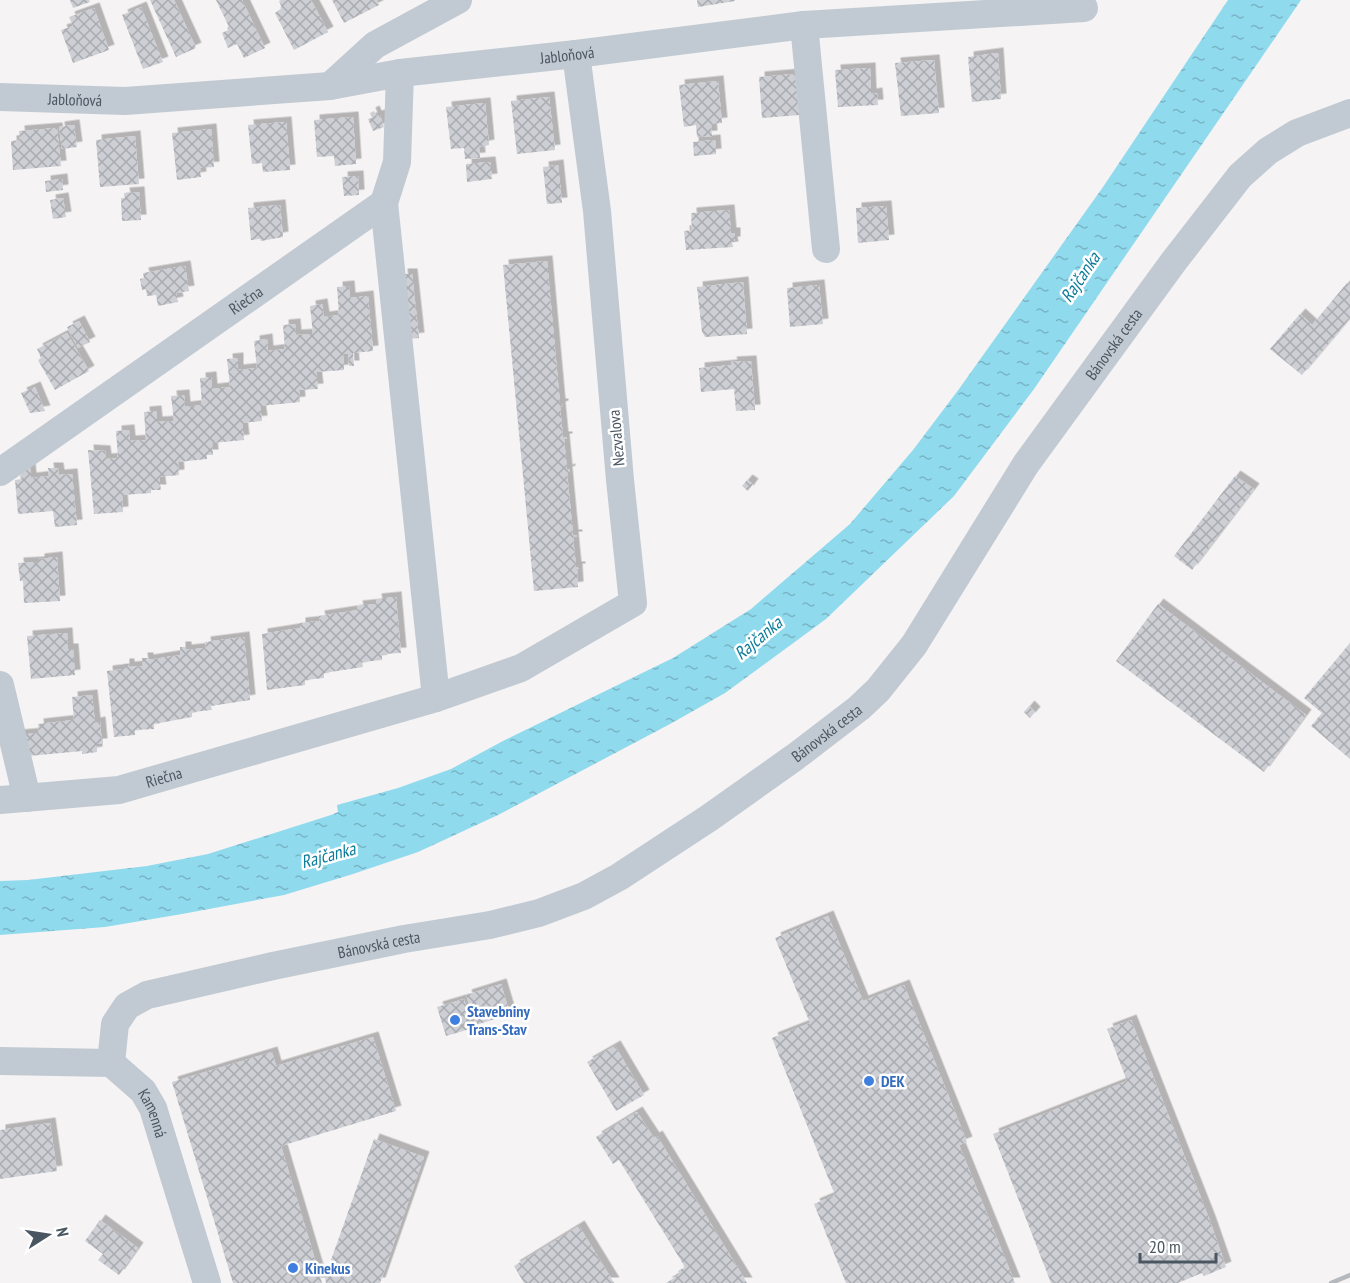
<svg xmlns="http://www.w3.org/2000/svg" width="1350" height="1283" font-family="'PT Sans Narrow',sans-serif">
<style>
.water{fill:url(#water-ripples)}
.building{fill:url(#building-cross-hatch);filter:url(#shadow)}
.lines{fill:none;stroke-linecap:round;stroke-linejoin:round}
.street{stroke:#c1cad2;stroke-width:28}
.rail{stroke:#b5b8bd;stroke-width:4.5}
.shop-dot{fill:#3f7fe0;stroke:#fff;stroke-width:2}
.labels{text-anchor:middle;dominant-baseline:central;stroke-width:5;stroke-linejoin:round;paint-order:stroke}
.street-label{font-size:16px;fill:#4a5661;stroke:#fff}
.shop-label{font-size:16px;font-weight:bold;fill:#366cbe;stroke:#fff;text-anchor:start}
.water-label{font-size:18px;font-style:italic;fill:#0c7c9b;stroke:#fff}
</style>
<defs>
<pattern id="water-ripples" width="26" height="14" patternUnits="userSpaceOnUse" patternTransform="scale(1.5)"><rect width="26" height="14" fill="#90daee"/><path d="M2 4q2-2 4 0t4 0M15 11q2-2 4 0t4 0" fill="none" stroke="#78b4c4"/></pattern>
<pattern id="building-cross-hatch" width="8" height="8" patternUnits="userSpaceOnUse" patternTransform="scale(1.5)"><rect width="8" height="8" fill="#cdcfd5"/><path d="M0 0l8 8M0 8l8-8" fill="none" stroke="#a8abb0"/></pattern>
<filter id="shadow"><feDropShadow dx="5.5" dy="-5.5" stdDeviation="0" flood-color="#0004"/></filter>
</defs>
<rect width="100%" height="100%" fill="#f5f3f3"/>
<path class="water" d="M1228 0H1301L1034 389 954 496 826 619 725 693 670 724 498 815 418 852 353 874 284 895 182 914 105 927 0 935V881L28 880 147 866 208 854 331 815 338 812 337 805 398 788 451 769 503 741 673 658 751 609 850 524 913 450 959 389 1103 187Z"/>
<path class="building" d="M70 0H89L90 2 73 8Z
M150 0H174L196 48 176 57Z
M216 0H242L265 48 244 58 237 44 228 48 222 33 230 29Z
M281 0H311L328 32 294 50 275 13 282 8 279 1Z
M332 0H377L379 5 344 23Z
M697 0H735V1L698 7Z
M141 7 163 62 143 69 122 15Z
M94 8 109 50 73 63 61 30 73 26 69 17Z
M998 53 1001 99 972 102 968 57Z
M934 60 939 113 901 116 895 63Z
M870 68 871 94 877 93 878 105 838 107 835 70Z
M795 74 799 115 762 118 759 77Z
M718 81 722 123 711 124 712 136 697 137 696 125 684 127 679 85Z
M549 97 555 150 517 154 511 101Z
M485 103 489 145 479 147 480 158 465 159 464 148 451 149 446 107Z
M374 111 376 116 380 115 384 127 373 131 368 119 372 118 370 113Z
M353 117 356 164 335 166 334 156 317 157 314 120Z
M286 122 290 170 263 172 262 163 252 164 248 125Z
M74 125 77 147 62 149 59 127Z
M57 128 61 166 13 170 11 141 20 140 19 131Z
M211 129 214 167 200 168 201 177 177 180 172 133Z
M135 136 139 184 100 187 96 140Z
M715 140 716 154 694 156 693 142Z
M490 162 492 179 467 182 466 164Z
M558 165 562 203 547 204 543 167Z
M358 176 359 195 344 196 342 177Z
M62 179 63 190 46 192 45 181Z
M139 192 141 220 122 221 121 198H125L124 193Z
M63 198 66 217 53 219 50 200Z
M280 205 283 237 261 241 260 239 251 240 248 208Z
M886 206 889 240 858 243 856 208Z
M729 210 731 233H735V242H732L733 247 686 250 684 231 692 230 691 213Z
M547 261 560 404H563V406L560 407 563 437H567V439H564L567 470 570 469V471L567 472 573 535H577V537H573L576 567H580V569H577L578 587 534 591 503 265Z
M185 266 189 291 176 293 178 302 158 306 156 295 147 296 146 289 142 290 140 279 144 278 143 273Z
M402 274H412L419 338 409 339Z
M743 282 747 334 705 337 702 332 697 287Z
M1347 283 1350 285V318L1302 375 1270 349 1300 314 1312 325Z
M819 285 823 324 790 327 787 288Z
M349 286 350 298 368 296 373 351 353 353 354 366H349L348 354H343L344 370 316 372 318 389 299 390 300 402 260 406 262 421 242 423 244 440 212 443 213 455H207V459L178 462 179 475 159 477 161 490H151V493L122 495 123 512 94 514 88 450 105 451 106 459 118 458 116 431 129 430 130 441 146 440 144 412 156 411 157 422 174 421 171 396 184 395 185 407 202 405 200 378 211 377 212 389 230 387 227 359 238 358V370L257 368 254 341 267 339 268 351 285 349 283 325 295 324 296 335 313 334 310 306 322 304 324 317 339 315 337 287Z
M79 321 90 342 78 348 67 327Z
M67 333 89 371 55 390 38 360 41 358 37 349Z
M751 361 755 410 736 411 734 389 701 392 699 368 732 365 731 362Z
M35 387 45 411 30 413 21 393Z
M30 468 31 478 49 476 48 468H58L59 475 72 474 77 525 55 527 53 511 18 514 15 480 22 479 21 469Z
M1235 476 1254 489 1192 570 1174 556Z
M747 480 753 484 748 491 742 486Z
M57 557 60 601 24 603 23 581H20L18 563 39 562V559Z
M396 597 401 653 382 654V660L362 662 363 667 324 673V678L305 680V685L267 690 262 634 300 628V623L320 621 319 616 358 610 357 606 377 604 376 599Z
M1158 604 1306 715 1264 772 1116 661Z
M67 633 68 649H73L75 675 31 679 27 636Z
M244 637 250 700 211 706 212 710 192 712V717L154 724V729L135 730V735L114 737 107 671 124 669V664H129V667L143 666 142 658H148V660L180 655V647H186V650L206 648 205 642Z
M1350 643V759L1311 726 1322 713 1304 698Z
M92 695 95 723 100 722 102 744H97V752L82 754V751L18 757 17 735 39 733 38 724 74 720 72 697Z
M1029 706 1035 712 1030 718 1024 712Z
M828 916 863 1001 904 985 967 1142 959 1145 1015 1283H846L814 1204 835 1195 772 1038 810 1023 775 938Z
M501 984 510 1014 476 1025 466 995Z
M464 999 473 1028 446 1036 437 1007Z
M1131 1020 1210 1221 1226 1267 1204 1276 1202 1273 1178 1283H1051L993 1134 1127 1081 1107 1029Z
M373 1037 396 1111 281 1146 322 1283H233L172 1082 272 1052 276 1066Z
M615 1046 644 1095 616 1111 587 1062Z
M637 1112 654 1138 657 1136 747 1283H666L680 1274 678 1271 685 1267 619 1160 613 1164 596 1137Z
M50 1123 57 1171 0 1179V1130Z
M374 1139 424 1157 380 1283H326L325 1277Z
M100 1220 138 1248 119 1275 98 1260 103 1254 85 1241Z
M579 1226 614 1283H524L514 1266Z"/>
<g class="lines">
<g class="street">
<path d="M804 25 826 249"/>
<path d="M330 86 375 45 458 0"/>
<path id="s1" d="M0 97 125 101 330 86 400 73 576 54 804 25 1084 8"/>
<path d="M384 203 436 698"/>
<path id="s2" d="M0 472 384 203 397 162 400 73"/>
<path d="M0 685 27 798"/>
<path id="s3" d="M0 800 119 790 436 698 521 668 633 603 620 480 597 211 576 54"/>
<path id="s4" d="M0 1061 111 1063 143 1091 153 1108 207 1283"/>
<path id="s5" d="M111 1063 115 1024 127 1006 147 995 273 966 404 939 490 925 539 913 584 896 619 877 709 818 795 757 859 708 878 690 914 645 1026 464 1174 261 1240 176 1268 151 1297 133 1350 113"/>
</g>
<path class="rail" d="M1331 1283 1350 1275"/>
</g>
<g class="shop-dot">
<circle cx="455" cy="1020" r="6"/>
<circle cx="869" cy="1081" r="6"/>
<circle cx="293" cy="1268" r="6"/>
</g>
<g class="labels">
<g class="street-label">
<text stroke="none"><textPath href="#s1" startOffset="570">Jabloňová</textPath></text>
<text stroke="none"><textPath href="#s1" startOffset="75">Jabloňová</textPath></text>
<text stroke="none"><textPath href="#s2" startOffset="300">Riečna</textPath></text>
<text stroke="none"><textPath href="#s5" startOffset="1311">Bánovská cesta</textPath></text>
<text transform="translate(616 438) rotate(-95)">Nezvalova</text>
<text stroke="none"><textPath href="#s5" startOffset="825">Bánovská cesta</textPath></text>
<text stroke="none"><textPath href="#s3" startOffset="166">Riečna</textPath></text>
<text stroke="none"><textPath href="#s5" startOffset="321">Bánovská cesta</textPath></text>
<text stroke="none"><textPath href="#s4" startOffset="178">Kamenná</textPath></text>
</g>
<g class="shop-label">
<text x="467" y="1011">Stavebniny<tspan x="467" dy="18">Trans-Stav</tspan></text>
<text x="881" y="1081">DEK</text>
<text x="305" y="1268">Kinekus</text>
</g>
<g class="water-label">
<text transform="translate(1080 277) rotate(-56)">Rajčanka</text>
<text transform="translate(758 638) rotate(-40)">Rajčanka</text>
<text transform="translate(328 855) rotate(-15)">Rajčanka</text>
</g>
</g>
<g transform="translate(48 1235) rotate(78)" stroke="#ffffff" stroke-width="4.5" paint-order="stroke">
<path d="M0-4.5L10 22L0 15L-10 22Z" fill="#4a5661"/>
<text y="-9" font-size="16" font-weight="bold" text-anchor="middle" fill="#4a5661">N</text>
</g>
<path d="M1140 1253v9h76v-9" fill="none" stroke="#4a5661" stroke-width="3"/>
<text x="1149" y="1253" font-size="18" fill="#4a5661" stroke="#ffffff" stroke-width="4.5" paint-order="stroke">20 m</text>
</svg>
